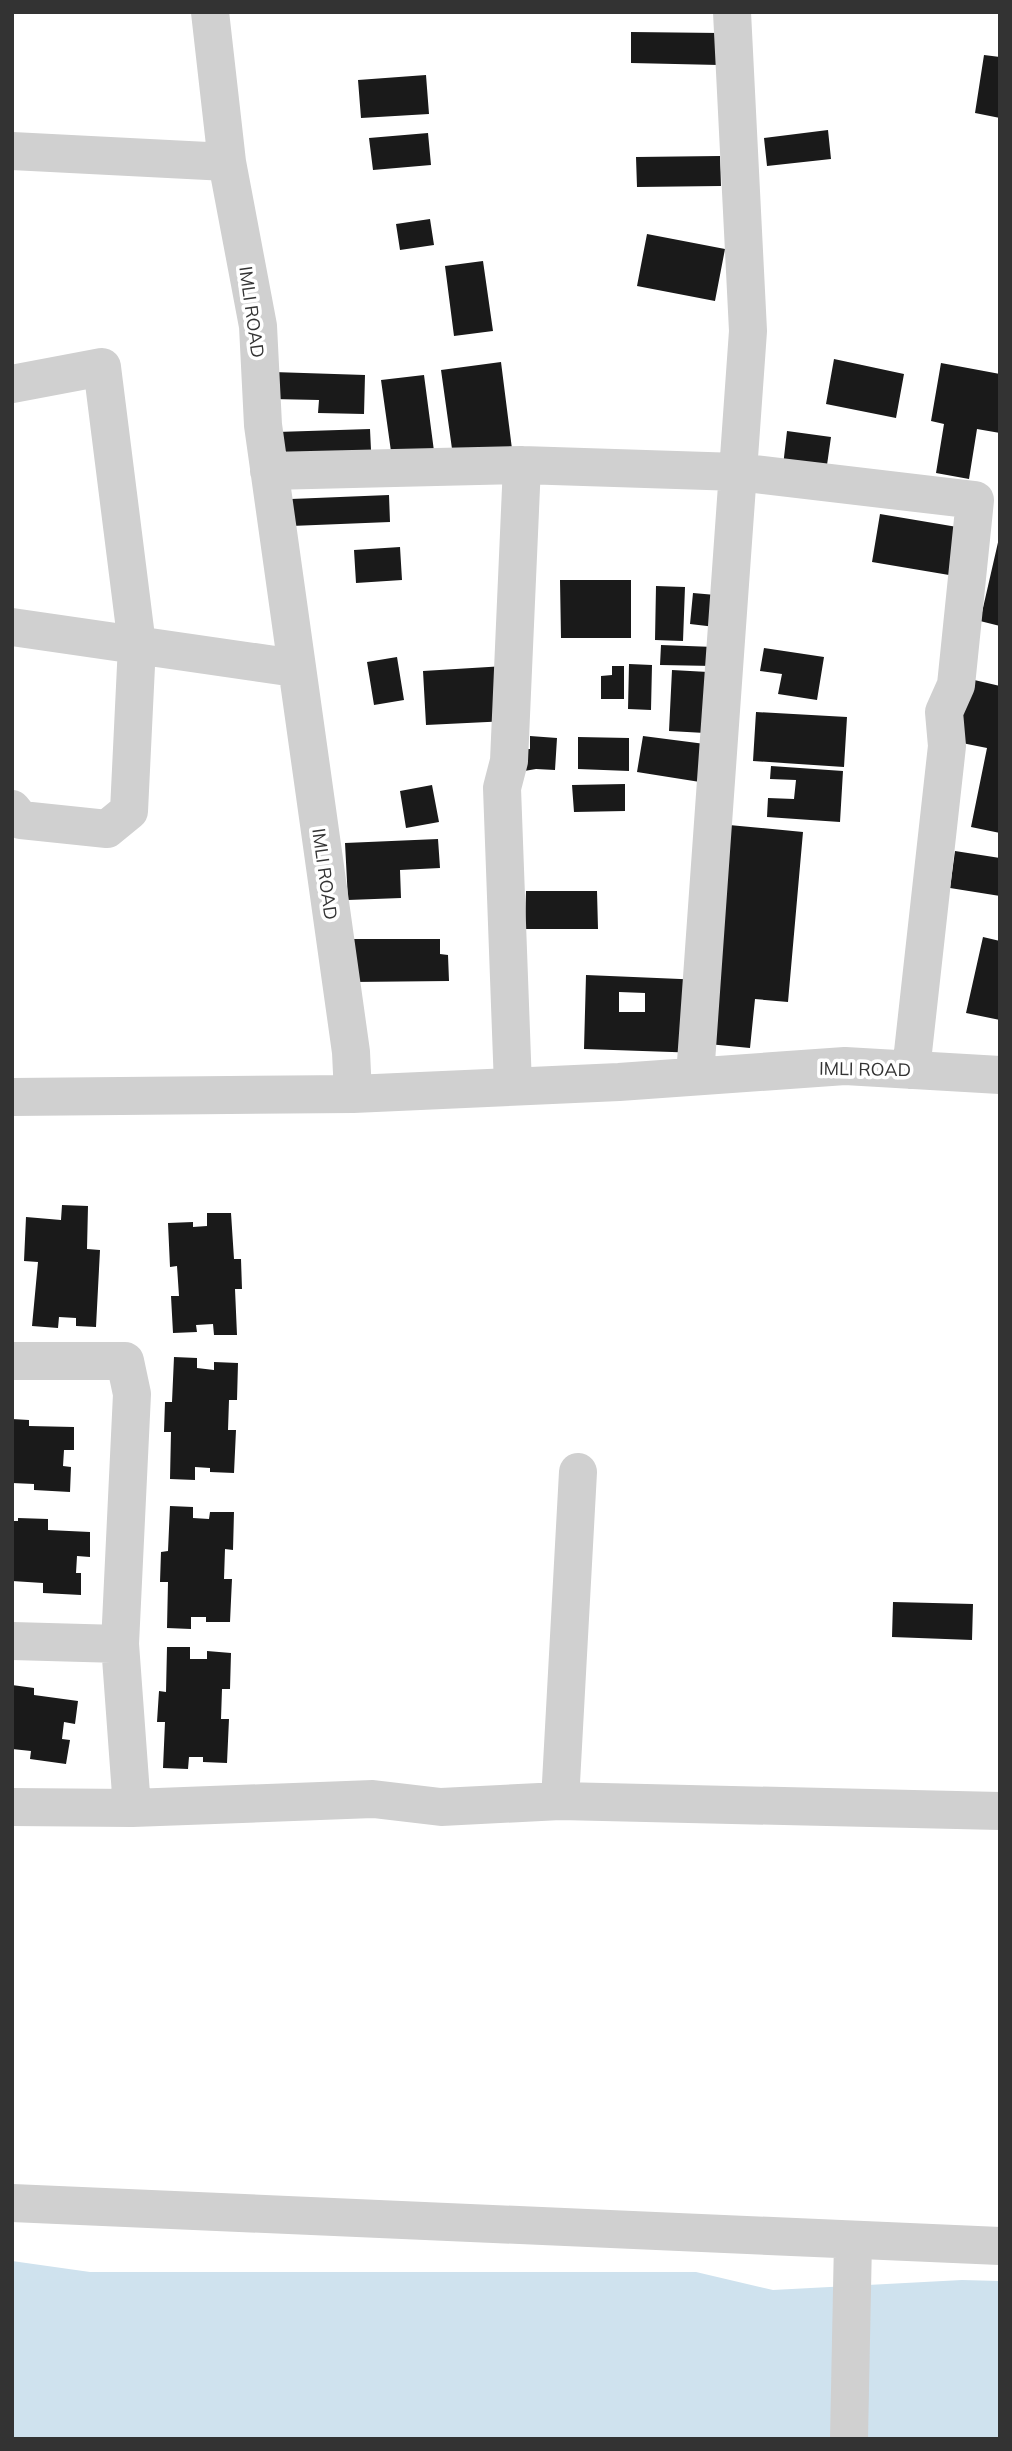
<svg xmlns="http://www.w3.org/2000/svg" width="1012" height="2451" font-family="Mulish,sans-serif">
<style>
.water{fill:#cfe2ee}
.building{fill:#1a1a1a;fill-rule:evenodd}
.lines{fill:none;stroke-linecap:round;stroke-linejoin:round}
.minor{stroke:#d0d0d0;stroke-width:38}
.labels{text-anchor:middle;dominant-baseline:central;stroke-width:7;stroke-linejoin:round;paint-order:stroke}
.street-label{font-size:18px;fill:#333;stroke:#fff}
</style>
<rect width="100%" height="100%" fill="#fff"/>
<path class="water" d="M12 2261 90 2272H696L773 2290 962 2280 1000 2281V2439H12Z"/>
<path class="building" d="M631 32 720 33 719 65 631 63Z
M984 55 1000 57V118L975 113Z
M426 75 429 114 361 118 358 80Z
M828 130 831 159 767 166 764 138Z
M428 133 431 165 373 170 369 138Z
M720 156 721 186 637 187 636 157Z
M430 219 434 245 400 250 396 224Z
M647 234 725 249 715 301 637 286Z
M483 261 493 331 454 336 445 266Z
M834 359 904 374 896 418 826 404Z
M501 362 512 449 453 456 441 370Z
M941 363 1000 374V433L977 429 969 479 936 473 944 424 931 421Z
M273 372 365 375 364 414 318 413 319 400 272 399Z
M424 375 437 474 395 480 381 380Z
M370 429 372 471 278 474 277 432Z
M787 431 831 437 826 472 783 466Z
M389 495 390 522 291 526V499Z
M880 514 963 528 955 576 872 562Z
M999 538H1000V626L980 621Z
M400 547 402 580 356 583 354 550Z
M560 580H631V638H561Z
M656 586 685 587 683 641 655 640Z
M693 593 727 596 724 628 690 624Z
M661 645 714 647V666L660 665Z
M764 648 824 657 817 700 778 694 782 674 760 671Z
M397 657 404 700 374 705 367 662Z
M629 664 652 665 651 710 628 709Z
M505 666 508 721 426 725 423 671Z
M612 666H624V699H601V676L612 675Z
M672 670 708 672 705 733 669 731Z
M970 679 1000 686V833L971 827 987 748 957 742Z
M756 712 847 717 844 767 753 761Z
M530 736 557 738 555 770 536 769 507 774 505 750 530 749Z
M643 736 705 744 700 782 637 772Z
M578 737 629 738V771L578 769Z
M771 766 843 771 840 822 767 817 768 798 794 799 796 780 770 779Z
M625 784V811L574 812 572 785Z
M432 785 439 822 406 828 400 791Z
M729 825 803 832 788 1002 755 999 750 1048 708 1044Z
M438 839 440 868 400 870 401 898 348 900 345 843Z
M955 851 1000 858V896L950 888Z
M526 891H597L598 929H525Z
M983 937 1000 941V1020L966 1013Z
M351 939H440V954L448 955 449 981 352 982Z
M586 975 704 980 701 1053 584 1049ZM619 992 645 993V1012H619Z
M62 1205 88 1206 87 1249 100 1250 96 1327 76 1326V1318L59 1317 58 1328 32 1326 38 1262 24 1261 26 1217 61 1220Z
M207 1213H231L234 1259H241L242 1289H235L237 1335H214L213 1324 196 1325 197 1332 173 1333 171 1296H179L177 1266 170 1267 168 1223 193 1222V1227L207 1226Z
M174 1357 197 1358V1368L214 1370V1362L238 1363 237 1400H229L228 1430H236L234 1473 210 1472V1468L195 1467V1480L170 1479 171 1432H164L165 1402H172Z
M12 1419 29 1420V1426L74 1427V1450H64L63 1466 71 1467 70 1492 34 1490V1484L12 1483Z
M170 1506 193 1507V1518L209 1519 210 1512H234L233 1550 225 1549 224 1579H232L230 1622H206V1617H191V1629L167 1628 168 1582H160L161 1552 168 1551Z
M18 1518 48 1519V1530L90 1532V1557L77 1556 76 1573H81V1595L43 1593V1583L12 1581V1521H18Z
M893 1602 973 1604 972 1640 892 1637Z
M167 1647H190V1659H207V1651L231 1653 230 1689H222L221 1719H229L227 1763 203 1762V1757H189L188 1769 163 1768 165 1722H157L159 1691 166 1692Z
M12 1685 34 1688V1695L78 1701 75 1724 64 1722 62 1739 70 1740 66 1764 30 1759 31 1751 12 1749Z"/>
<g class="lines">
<path class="minor" d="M210 12 227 162 258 326 263 425 351 1052 353 1094 619 1082 845 1066 1000 1075
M12 151 227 162
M12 384 102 367 137 645 129 811 107 829 21 820 12 809
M269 471 522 465 738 472 975 500 956 685 944 712 947 746 911 1070
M12 627 295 668
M695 1076 748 331 732 12
M513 1086 502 788 509 761 522 465
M12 1097 353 1094
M12 1361H125L132 1394 120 1644 132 1808
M12 1641 120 1644
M560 1801 578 1472
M12 1807 132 1808 373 1799 441 1807 560 1801 1000 1811
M12 2203 1000 2246
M849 2439 853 2241"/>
</g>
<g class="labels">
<g class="street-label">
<text transform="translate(252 312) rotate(82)">IMLI ROAD</text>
<text transform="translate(325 874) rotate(82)">IMLI ROAD</text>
<text transform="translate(865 1069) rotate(1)">IMLI ROAD</text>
</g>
</g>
<rect width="1012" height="2451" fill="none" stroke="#333333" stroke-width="28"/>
</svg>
